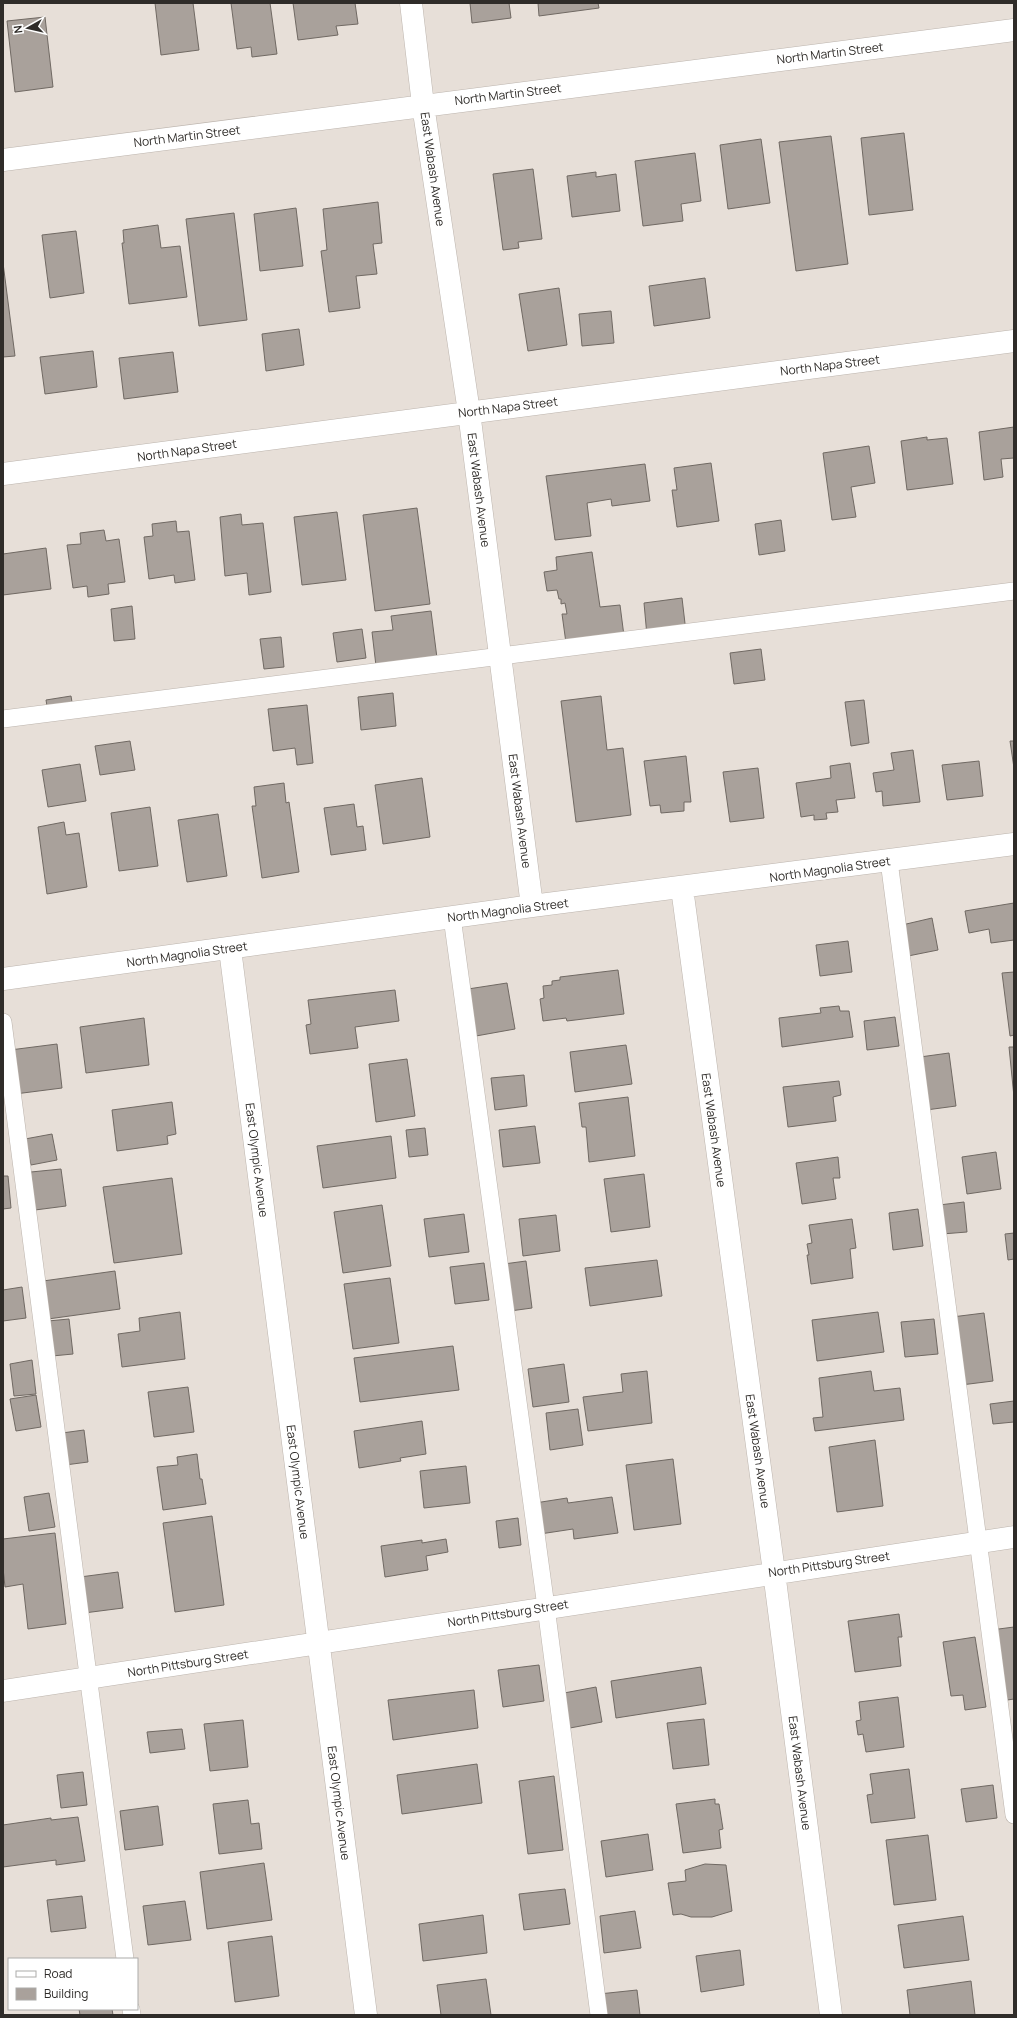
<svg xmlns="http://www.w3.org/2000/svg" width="1017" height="2018" font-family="Manrope,sans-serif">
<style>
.building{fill:#a9a19b;stroke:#706963}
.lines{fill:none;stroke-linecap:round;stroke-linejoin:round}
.service-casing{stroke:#bcb4ad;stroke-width:18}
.minor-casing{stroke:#bcb4ad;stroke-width:23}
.service{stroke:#fff;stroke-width:17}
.minor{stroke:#fff;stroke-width:22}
.labels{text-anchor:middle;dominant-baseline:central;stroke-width:4;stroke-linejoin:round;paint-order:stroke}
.street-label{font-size:12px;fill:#2f2c29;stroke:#fff}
</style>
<rect width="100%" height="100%" fill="#e7dfd8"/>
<path class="building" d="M155 3H193L199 50 161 55Z
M231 3H270L277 54 252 57 251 47 237 49Z
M293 3H355L358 24 336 26 338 35 298 40Z
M470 3H509L511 18 472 23Z
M538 3H598L599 8 539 16Z
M45 17 53 87 15 92 7 21Z
M904 133 913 210 869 215 861 138Z
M831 136 848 264 796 271 779 142Z
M761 139 770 203 728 209 720 145Z
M695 153 701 201 681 204 683 221 643 226 635 161Z
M533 169 542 239 518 242 519 248 503 250 493 174Z
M596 172V177L616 174 620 211 572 217 567 176Z
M378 202 382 243 373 244 377 274 356 276 360 308 329 312 321 251 327 250 323 209Z
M296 208 303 266 260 271 254 214Z
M234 213 247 320 199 326 186 219Z
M158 225 161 248 180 246 187 297 129 304 122 243H124L123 230Z
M76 231 84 293 50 298 42 235Z
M3 263 15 356 3 357Z
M705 278 710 318 654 326 649 286Z
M559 288 567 345 528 351 519 294Z
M611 311 614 343 582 346 579 314Z
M299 329 304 365 266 371 262 334Z
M93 351 97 387 45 394 40 357Z
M173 352 178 392 124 399 119 358Z
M1014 427V458L1001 459 1003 477 984 480 979 432Z
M927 437V440L947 438 953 484 907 490 901 441Z
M869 446 875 483 851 487 856 517 832 520 823 453Z
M711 463 719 521 677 527 672 490H677L674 468Z
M645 464 650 501 612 506 611 499 587 503 591 536 555 540 546 476Z
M417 508 430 604 375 611 363 515Z
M337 512 346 580 302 585 294 517Z
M241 514 242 525 263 523 271 592 249 595 247 573 225 576 220 517Z
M781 520 785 551 759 555 755 524Z
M176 521 177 532 189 531 195 580 175 583 174 575 149 579 144 537 153 536 152 524Z
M104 530 106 541 119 539 125 582 108 584 109 594 88 597 87 586 73 588 67 545 81 544 80 533Z
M46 548 51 589 3 595V554Z
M592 552 600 607 620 605 624 636 566 643 562 614H567L565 603 561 604V599H559L557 590 547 591 544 572 557 570 556 557Z
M682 598 686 632 647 636 644 603Z
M132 606 135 639 114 641 111 609Z
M431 611 437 658 376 666 372 632 393 630 391 616Z
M362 629 366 658 337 662 333 633Z
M281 637 284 667 264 669 260 639Z
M761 649 765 680 734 684 730 653Z
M393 693 396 726 361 730 358 697Z
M71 696 73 708 48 712 46 700Z
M601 696 607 750 623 748 631 815 576 822 561 701Z
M864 700 869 743 851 746 845 702Z
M307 705 313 763 297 765 295 748 273 751 268 709Z
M130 741 135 770 100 775 95 746Z
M1010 741H1014V768Z
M913 750 920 802 883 806 882 791 876 792 873 773 894 770 891 753Z
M686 756 691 802H684V811L661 813 660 805 650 806 644 761Z
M979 761 983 796 947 800 942 765Z
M850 763 855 798 836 800 838 812 826 813 827 819 814 820V815L801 817 796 783 831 778 830 766Z
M80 764 86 801 48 807 42 770Z
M758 768 764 818 730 822 723 772Z
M422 778 430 837 383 844 375 785Z
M284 783 286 803 289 802 299 872 262 878 252 806H256L254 787Z
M354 804 357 827 363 826 366 850 331 855 324 808Z
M150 807 158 866 119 871 111 813Z
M218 814 227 876 187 882 178 820Z
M64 822 66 835 79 833 87 887 47 894 38 827Z
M1014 903V940L991 943 989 929 969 933 965 911Z
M932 918 938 950 908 956 902 925Z
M848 941 852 972 820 976 816 945Z
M618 970 624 1014 567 1021 566 1018 543 1021 540 999 544 998 543 986 552 985V981L560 980V977Z
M1014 972V1035L1010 1036 1002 973Z
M507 983 515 1029 476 1036 468 989Z
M395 990 399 1021 355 1027 358 1048 310 1054 306 1025 311 1024 308 1000Z
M839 1006 840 1011H849L853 1037 782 1047 779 1018 821 1013 820 1008Z
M895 1017 899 1046 867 1050 864 1021Z
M144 1018 149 1065 86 1073 80 1027Z
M57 1044 62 1088 15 1094 10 1050Z
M626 1045 632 1084 575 1092 570 1052Z
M1009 1047H1014V1097Z
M949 1053 956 1106 926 1110 920 1057Z
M407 1059 415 1116 376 1122 369 1064Z
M524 1075 527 1106 495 1110 491 1078Z
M839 1081 841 1095 833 1097 836 1121 788 1127 783 1087Z
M628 1097 635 1156 589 1162 586 1127H582L579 1103Z
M172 1102 176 1134 167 1136 168 1144 117 1151 112 1110Z
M535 1126 540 1163 503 1167 499 1130Z
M425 1128 428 1155 409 1157 406 1130Z
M52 1134 57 1160 31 1165 25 1139Z
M391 1136 396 1178 323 1188 317 1146Z
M996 1152 1001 1189 967 1194 962 1157Z
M838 1157 840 1178H833L836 1199 802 1204 796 1163Z
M61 1169 66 1206 35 1210 31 1172Z
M644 1174 650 1227 611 1232 604 1179Z
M3 1176H8L11 1208 3 1209Z
M172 1178 182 1254 114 1263 103 1187Z
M964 1202 967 1232 942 1234 939 1205Z
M382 1205 391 1266 343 1273 334 1212Z
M918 1209 923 1246 893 1250 889 1213Z
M464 1214 469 1252 429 1257 424 1219Z
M556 1215 560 1251 523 1256 519 1219Z
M852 1219 856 1248 850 1249 853 1278 811 1284 807 1255H809L807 1244 812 1243 809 1225Z
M1014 1233V1259L1008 1260 1005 1234Z
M657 1260 662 1296 590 1306 585 1268Z
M526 1261 532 1308 510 1311 504 1264Z
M484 1263 489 1300 455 1304 450 1267Z
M115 1271 120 1309 48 1319 43 1281Z
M390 1278 399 1343 353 1349 344 1284Z
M22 1287 26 1318 3 1321V1290Z
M180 1312 185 1359 122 1367 118 1334 140 1331 139 1318Z
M878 1312 884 1352 817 1361 812 1320Z
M984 1313 993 1381 961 1385 952 1317Z
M69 1319 73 1354 52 1356 48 1321Z
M934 1319 938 1354 905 1357 901 1322Z
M453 1346 459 1390 360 1402 354 1358Z
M32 1360 36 1394 14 1396 10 1364Z
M564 1364 569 1402 533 1407 528 1369Z
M647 1371 652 1423 588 1431 583 1397 623 1392 621 1374Z
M871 1371 874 1391 900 1388 904 1420 815 1431 813 1418 823 1417 819 1378Z
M188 1387 194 1432 154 1437 148 1392Z
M36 1395 41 1427 16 1431 10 1399Z
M1014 1401V1422L993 1424 990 1404Z
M578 1409 583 1445 550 1450 546 1413Z
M422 1421 426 1454 400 1458 401 1461 359 1468 354 1431Z
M84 1430 88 1462 65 1465 62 1433Z
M875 1440 883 1506 837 1512 829 1447Z
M197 1454 200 1479H202L206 1504 163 1510 157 1467 178 1465 177 1457Z
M673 1459 681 1524 634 1530 626 1465Z
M466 1466 470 1503 424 1508 420 1471Z
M49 1493 55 1527 29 1531 24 1497Z
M612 1497 618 1533 574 1539 573 1529 540 1534 535 1503 567 1498 568 1503Z
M212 1516 224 1605 175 1612 163 1523Z
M518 1518 521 1545 499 1548 496 1521Z
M55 1533 66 1624 28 1629 23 1584 5 1587 3 1568V1539Z
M446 1539 448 1552 426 1556 428 1570 385 1577 381 1546 422 1540V1543Z
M118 1572 123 1608 84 1613 80 1577Z
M899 1614 902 1637H898L901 1666 855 1672 848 1621Z
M1014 1627V1699L1001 1701 991 1630Z
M975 1637 986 1707 965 1710 963 1695 951 1696 943 1642Z
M539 1665 544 1701 503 1707 498 1670Z
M701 1667 706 1704 616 1718 611 1681Z
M596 1687 602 1722 570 1728 564 1693Z
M474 1690 478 1728 393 1740 388 1700Z
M898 1697 904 1747 866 1752 863 1734 858 1735 856 1721 861 1720 859 1702Z
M704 1719 709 1765 673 1769 667 1723Z
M243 1720 248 1767 210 1771 204 1724Z
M182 1729 185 1749 150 1753 147 1732Z
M477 1764 482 1803 402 1814 397 1775Z
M909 1769 915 1818 871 1823 867 1795 873 1794 870 1774Z
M83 1772 87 1805 61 1808 57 1775Z
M554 1776 563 1850 528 1854 519 1781Z
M993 1785 997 1818 966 1822 961 1789Z
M715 1799V1804H719L723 1829 719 1830 721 1848 683 1853 676 1804Z
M248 1800 251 1824 259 1823 262 1849 219 1854 213 1804Z
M158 1806 163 1845 125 1850 120 1811Z
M78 1817 85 1861 56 1865V1860L3 1867V1825L51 1818V1820Z
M648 1834 653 1870 606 1877 601 1841Z
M928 1835 936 1900 894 1905 886 1840Z
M264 1863 272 1920 207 1929 200 1872Z
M705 1864 726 1865 732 1911 712 1917H691L681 1914 673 1915 668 1883 686 1881 685 1870Z
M565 1889 570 1924 524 1930 519 1894Z
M82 1896 86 1928 51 1932 47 1900Z
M185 1901 191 1940 148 1945 143 1906Z
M635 1911 641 1948 604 1953 600 1916Z
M483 1915 487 1953 423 1961 419 1924Z
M963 1916 969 1960 904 1968 898 1925Z
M272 1936 279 1996 235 2002 228 1942Z
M740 1950 744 1985 701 1992 696 1956Z
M486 1979 491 2015H441L437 1985Z
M971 1981 975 2015H910L907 1990Z
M637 1990 640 2015H602L599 1994Z
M79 2009H112L113 2015H80Z"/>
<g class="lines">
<g class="service-casing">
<path id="service" d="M3 719 1014 591
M889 861 1014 1815
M452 917 546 1607 599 2015
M3 1022 125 1959
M131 2009 132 2015"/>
</g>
<g class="minor-casing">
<path id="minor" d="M411 3 423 105 469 412 532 906
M3 160 1014 30
M3 474 1014 341
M682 888 774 1572 831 2015
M230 949 366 2015
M3 979 532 906 1014 844
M3 1691 1014 1537"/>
</g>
<use href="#service" class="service"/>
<use href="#minor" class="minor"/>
</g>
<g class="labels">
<g class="street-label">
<text transform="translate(830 53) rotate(-7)">North Martin Street</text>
<text transform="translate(508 94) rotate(-7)">North Martin Street</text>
<text transform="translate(187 136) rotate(-7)">North Martin Street</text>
<text transform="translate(433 169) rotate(82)">East Wabash Avenue</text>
<text transform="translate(830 365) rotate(-7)">North Napa Street</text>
<text transform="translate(508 407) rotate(-7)">North Napa Street</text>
<text transform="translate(187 450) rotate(-8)">North Napa Street</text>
<text transform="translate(479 490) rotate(83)">East Wabash Avenue</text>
<text transform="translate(520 811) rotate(83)">East Wabash Avenue</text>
<text transform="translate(830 869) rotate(-8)">North Magnolia Street</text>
<text transform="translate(508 910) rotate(-7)">North Magnolia Street</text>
<text transform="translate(187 954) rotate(-8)">North Magnolia Street</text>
<text transform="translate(714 1130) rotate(82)">East Wabash Avenue</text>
<text transform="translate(257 1160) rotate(83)">East Olympic Avenue</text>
<text transform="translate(758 1451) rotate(82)">East Wabash Avenue</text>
<text transform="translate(298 1482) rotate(83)">East Olympic Avenue</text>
<text transform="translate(829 1564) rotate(-8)">North Pittsburg Street</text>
<text transform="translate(508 1613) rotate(-9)">North Pittsburg Street</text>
<text transform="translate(188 1663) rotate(-9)">North Pittsburg Street</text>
<text transform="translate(800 1773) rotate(83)">East Wabash Avenue</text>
<text transform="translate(339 1803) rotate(83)">East Olympic Avenue</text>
</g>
</g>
<rect width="1017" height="2018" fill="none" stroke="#2f2c29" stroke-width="8"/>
<rect x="8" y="1958" width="130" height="52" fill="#ffffff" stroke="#acaba9"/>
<rect x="16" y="1971" width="20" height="6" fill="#ffffff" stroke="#acaba9"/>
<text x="44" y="1978" font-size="12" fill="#2f2c29">Road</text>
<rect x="16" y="1988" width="20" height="12" fill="#a9a19b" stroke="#acaba9"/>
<text x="44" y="1998" font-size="12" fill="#2f2c29">Building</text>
<g transform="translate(28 28) rotate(262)" stroke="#ffffff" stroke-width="3" paint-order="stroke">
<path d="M0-3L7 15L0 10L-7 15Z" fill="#2f2c29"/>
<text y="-6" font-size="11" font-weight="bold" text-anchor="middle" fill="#2f2c29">N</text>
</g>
</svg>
